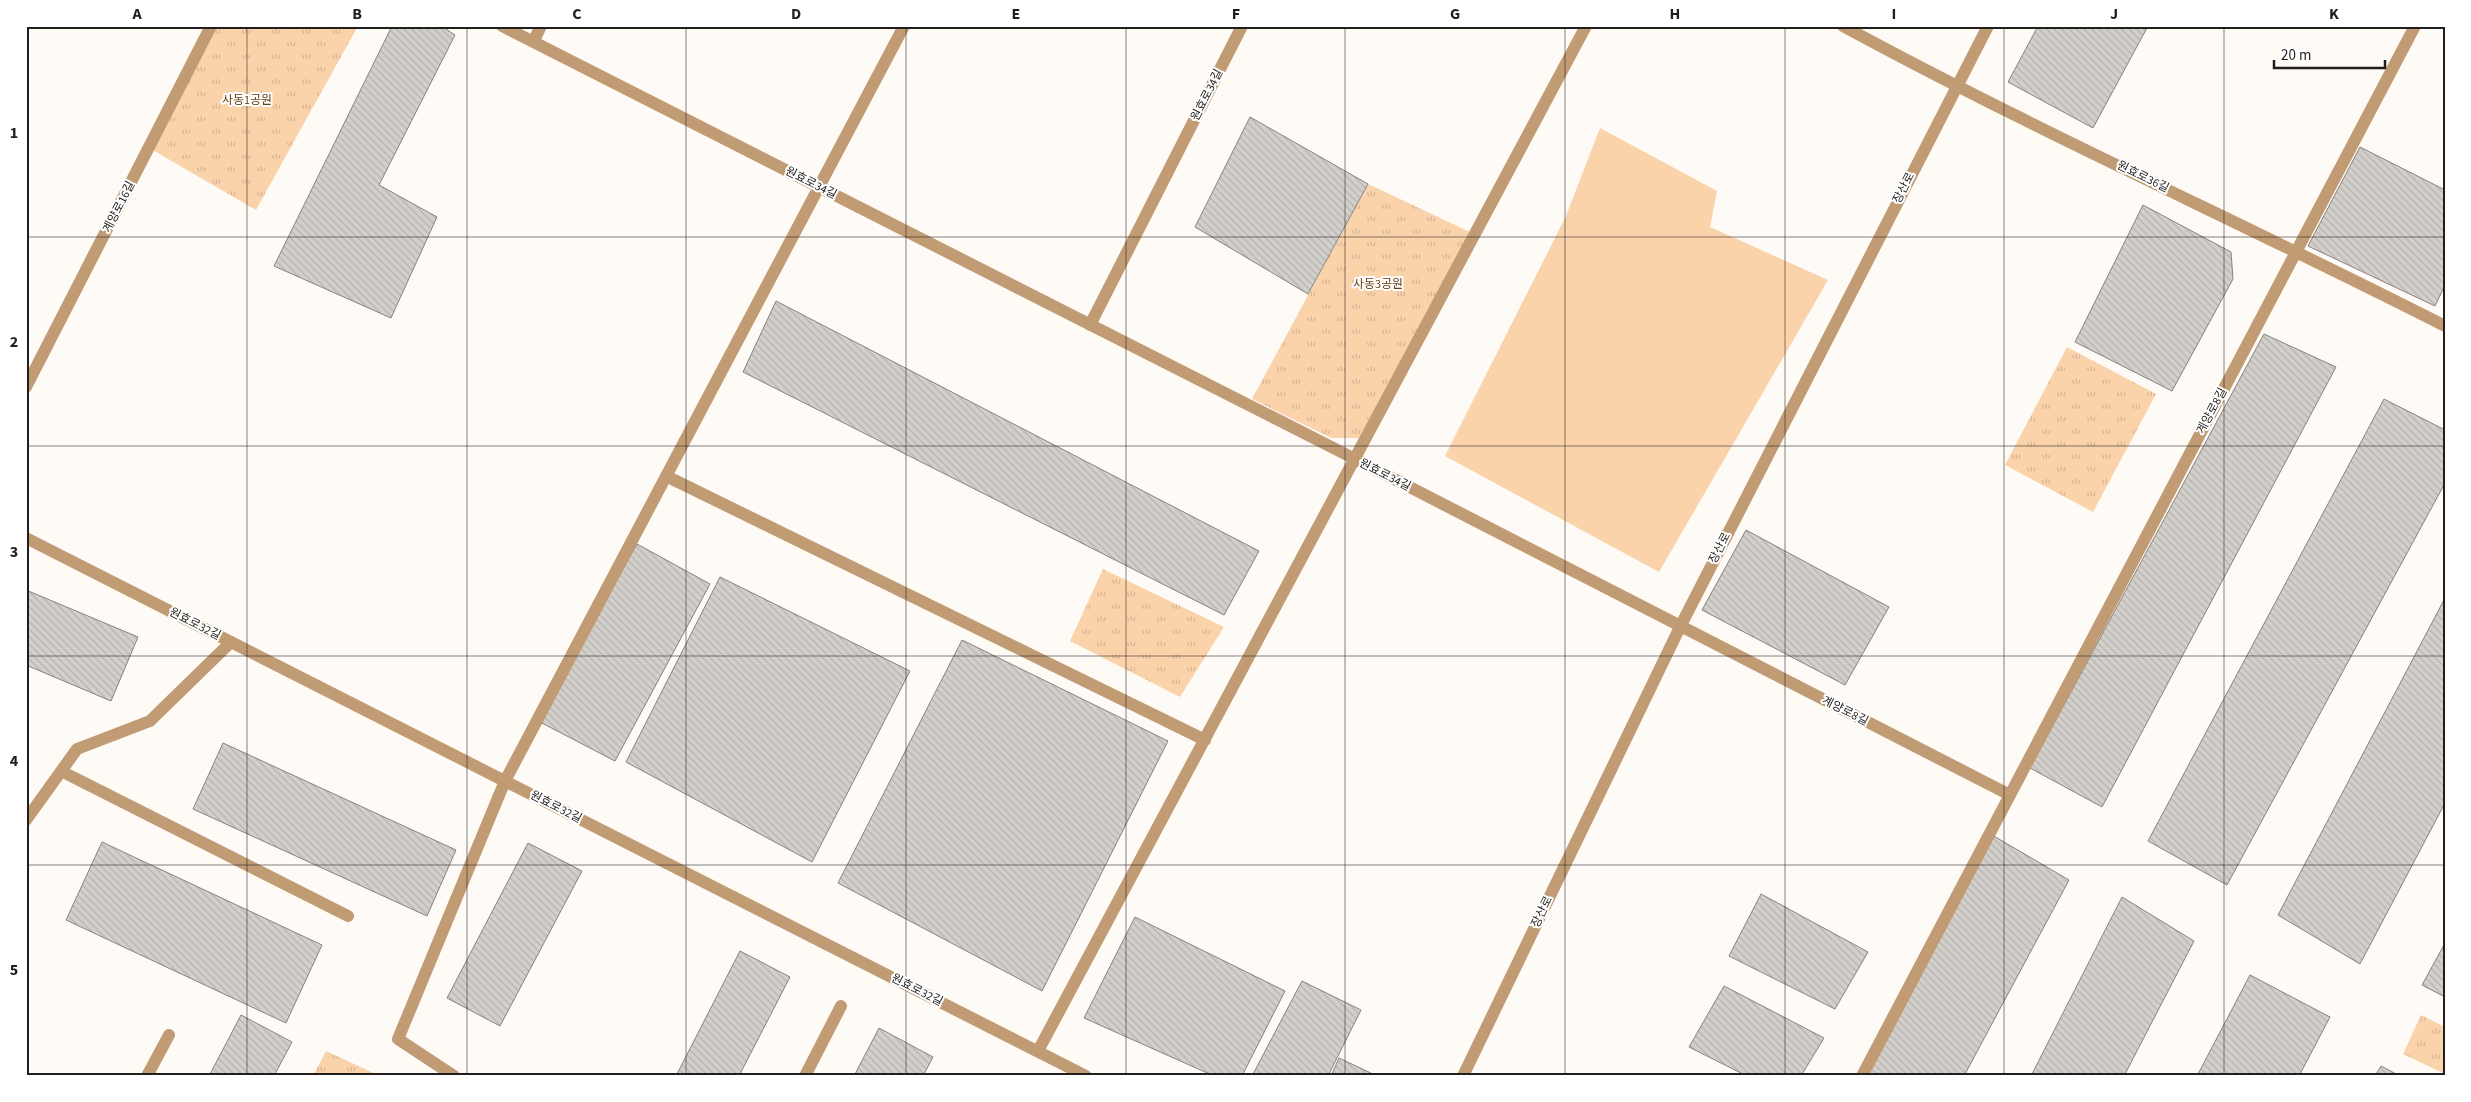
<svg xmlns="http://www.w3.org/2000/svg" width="2471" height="1102" font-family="'Source Sans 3','Noto Sans KR',sans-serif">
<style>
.green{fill:#fbd3ab}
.park{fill:url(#park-tufts)}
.building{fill:url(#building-back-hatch);stroke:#86837f}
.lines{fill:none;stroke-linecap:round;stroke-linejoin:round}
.service{stroke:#c19b73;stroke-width:12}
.minor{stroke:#c19b73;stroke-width:12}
.grid{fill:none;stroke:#201f1d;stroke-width:1;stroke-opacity:0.55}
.labels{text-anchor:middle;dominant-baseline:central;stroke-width:4;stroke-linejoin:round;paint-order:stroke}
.street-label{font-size:12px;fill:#201f1d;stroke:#fff}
.park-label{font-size:12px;fill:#634013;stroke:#fff}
.neatline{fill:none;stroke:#201f1d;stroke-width:2}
.grid-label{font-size:16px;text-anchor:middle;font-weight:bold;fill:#201f1d}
</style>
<defs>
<pattern id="park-tufts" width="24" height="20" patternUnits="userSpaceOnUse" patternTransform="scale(1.25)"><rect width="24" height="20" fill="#fbd3ab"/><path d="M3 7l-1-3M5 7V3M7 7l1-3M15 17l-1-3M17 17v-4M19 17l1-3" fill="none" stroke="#d7b593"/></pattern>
<pattern id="building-back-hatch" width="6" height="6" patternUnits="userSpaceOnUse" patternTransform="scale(1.25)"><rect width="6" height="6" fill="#d3d0cc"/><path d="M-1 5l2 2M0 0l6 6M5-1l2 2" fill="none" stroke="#b5b2af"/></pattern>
</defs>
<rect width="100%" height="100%" fill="#fefaf6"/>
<path class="green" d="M1600 128 1717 191 1710 227 1828 280 1659 572 1445 456 1566 216Z"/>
<path class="park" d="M217 26H358L256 210 151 149Z
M1368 184 1470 232 1359 438H1331L1252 399Z
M2067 347 2156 394 2093 512 2005 465Z
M1103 569 1224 627 1180 697 1070 641Z
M2421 1015 2445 1027V1074L2403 1054Z
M326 1051 380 1076H313Z"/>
<path class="building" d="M392 26H441L455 35 379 185 437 217 391 318 274 266Z
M2038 26H2148L2093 128 2008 82Z
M1250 117 1368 184 1308 294 1195 227Z
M2360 147 2445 190V285L2435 306 2308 246Z
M2143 205 2231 252 2233 279 2172 391 2075 342Z
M776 301 1259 551 1224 615 743 372Z
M2264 334 2336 367 2102 807 2030 768Z
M2384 399 2445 430V483L2227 885 2148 841Z
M1746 530 1889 607 1845 685 1702 610Z
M637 544 710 584 615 761 538 721Z
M720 577 910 671 812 862 626 762Z
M26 590 138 637 111 701 26 665Z
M2445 598V803L2360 964 2278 915Z
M962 640 1168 741 1042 991 838 883Z
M223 743 456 850 427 916 193 809Z
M1992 835 2069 880 1964 1076H1866Z
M102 842 322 945 286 1023 66 920Z
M528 843 582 871 500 1026 447 998Z
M1761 894 1868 952 1835 1009 1729 956Z
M2122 897 2194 941 2124 1076H2031Z
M1135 917 1285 991 1242 1076H1214L1084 1018Z
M2445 943V997L2422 985Z
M740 951 790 977 739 1076H676Z
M2250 975 2330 1017 2299 1076H2197Z
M1302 981 1361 1010 1328 1076H1252Z
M1724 986 1824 1038 1801 1076H1747L1689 1047Z
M241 1015 292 1042 274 1076H209Z
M879 1028 933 1057 923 1076H854Z
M1339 1058 1375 1075V1076H1331Z
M2381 1066 2400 1076H2375Z"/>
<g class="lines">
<path class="service" d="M61 771 348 916
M26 820 77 749 150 721 231 642
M147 1076 169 1035
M454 1076 398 1039 505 781
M805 1076 841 1006"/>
<path class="minor" d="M502 26 1355 459 2010 795
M1843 26C2040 133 2245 224 2445 326
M533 42 541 26
M1090 325 1242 26
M26 387 211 26
M666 476 1205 740
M26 538 1086 1076
M505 781 904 26
M1038 1051 1586 26
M1463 1076 1680 627 1988 26
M1862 1076 2415 26"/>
</g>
<path class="grid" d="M247 26V1076M467 26V1076M686 26V1076M906 26V1076M1126 26V1076M1345 26V1076M1565 26V1076M1785 26V1076M2004 26V1076M2224 26V1076M26 237H2445M26 446H2445M26 656H2445M26 865H2445"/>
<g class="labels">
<g class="street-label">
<text transform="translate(1207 95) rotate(-63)">원효로34길</text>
<text transform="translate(2143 177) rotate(26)">원효로36길</text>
<text transform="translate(811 183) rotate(27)">원효로34길</text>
<text transform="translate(1904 188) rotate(-63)">장산로</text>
<text transform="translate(119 207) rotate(-63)">계양로16길</text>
<text transform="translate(2212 411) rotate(-62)">계양로8길</text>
<text transform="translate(1385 475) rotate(27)">원효로34길</text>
<text transform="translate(1720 548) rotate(-63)">장산로</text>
<text transform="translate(195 624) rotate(27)">원효로32길</text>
<text transform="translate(1845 711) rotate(27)">계양로8길</text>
<text transform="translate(556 807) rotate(27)">원효로32길</text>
<text transform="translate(1542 912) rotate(-64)">장산로</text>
<text transform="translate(917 990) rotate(27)">원효로32길</text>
</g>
<g class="park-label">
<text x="247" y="100">사동1공원</text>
<text x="1378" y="284">사동3공원</text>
</g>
</g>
<rect width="2471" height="1102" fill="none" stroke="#ffffff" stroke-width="55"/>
<path d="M2274 60v8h111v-8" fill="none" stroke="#201f1d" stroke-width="2.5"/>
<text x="2281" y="60" font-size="15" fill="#201f1d" stroke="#ffffff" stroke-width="4" paint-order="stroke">20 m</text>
<rect x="28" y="28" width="2416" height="1046" class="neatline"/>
<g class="grid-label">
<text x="137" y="19">A</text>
<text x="357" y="19">B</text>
<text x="577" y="19">C</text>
<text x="796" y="19">D</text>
<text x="1016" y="19">E</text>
<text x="1236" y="19">F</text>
<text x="1455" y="19">G</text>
<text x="1675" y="19">H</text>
<text x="1894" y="19">I</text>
<text x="2114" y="19">J</text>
<text x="2334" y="19">K</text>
<text x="14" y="138">1</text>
<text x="14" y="347">2</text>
<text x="14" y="557">3</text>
<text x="14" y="766">4</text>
<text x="14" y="975">5</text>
</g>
</svg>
